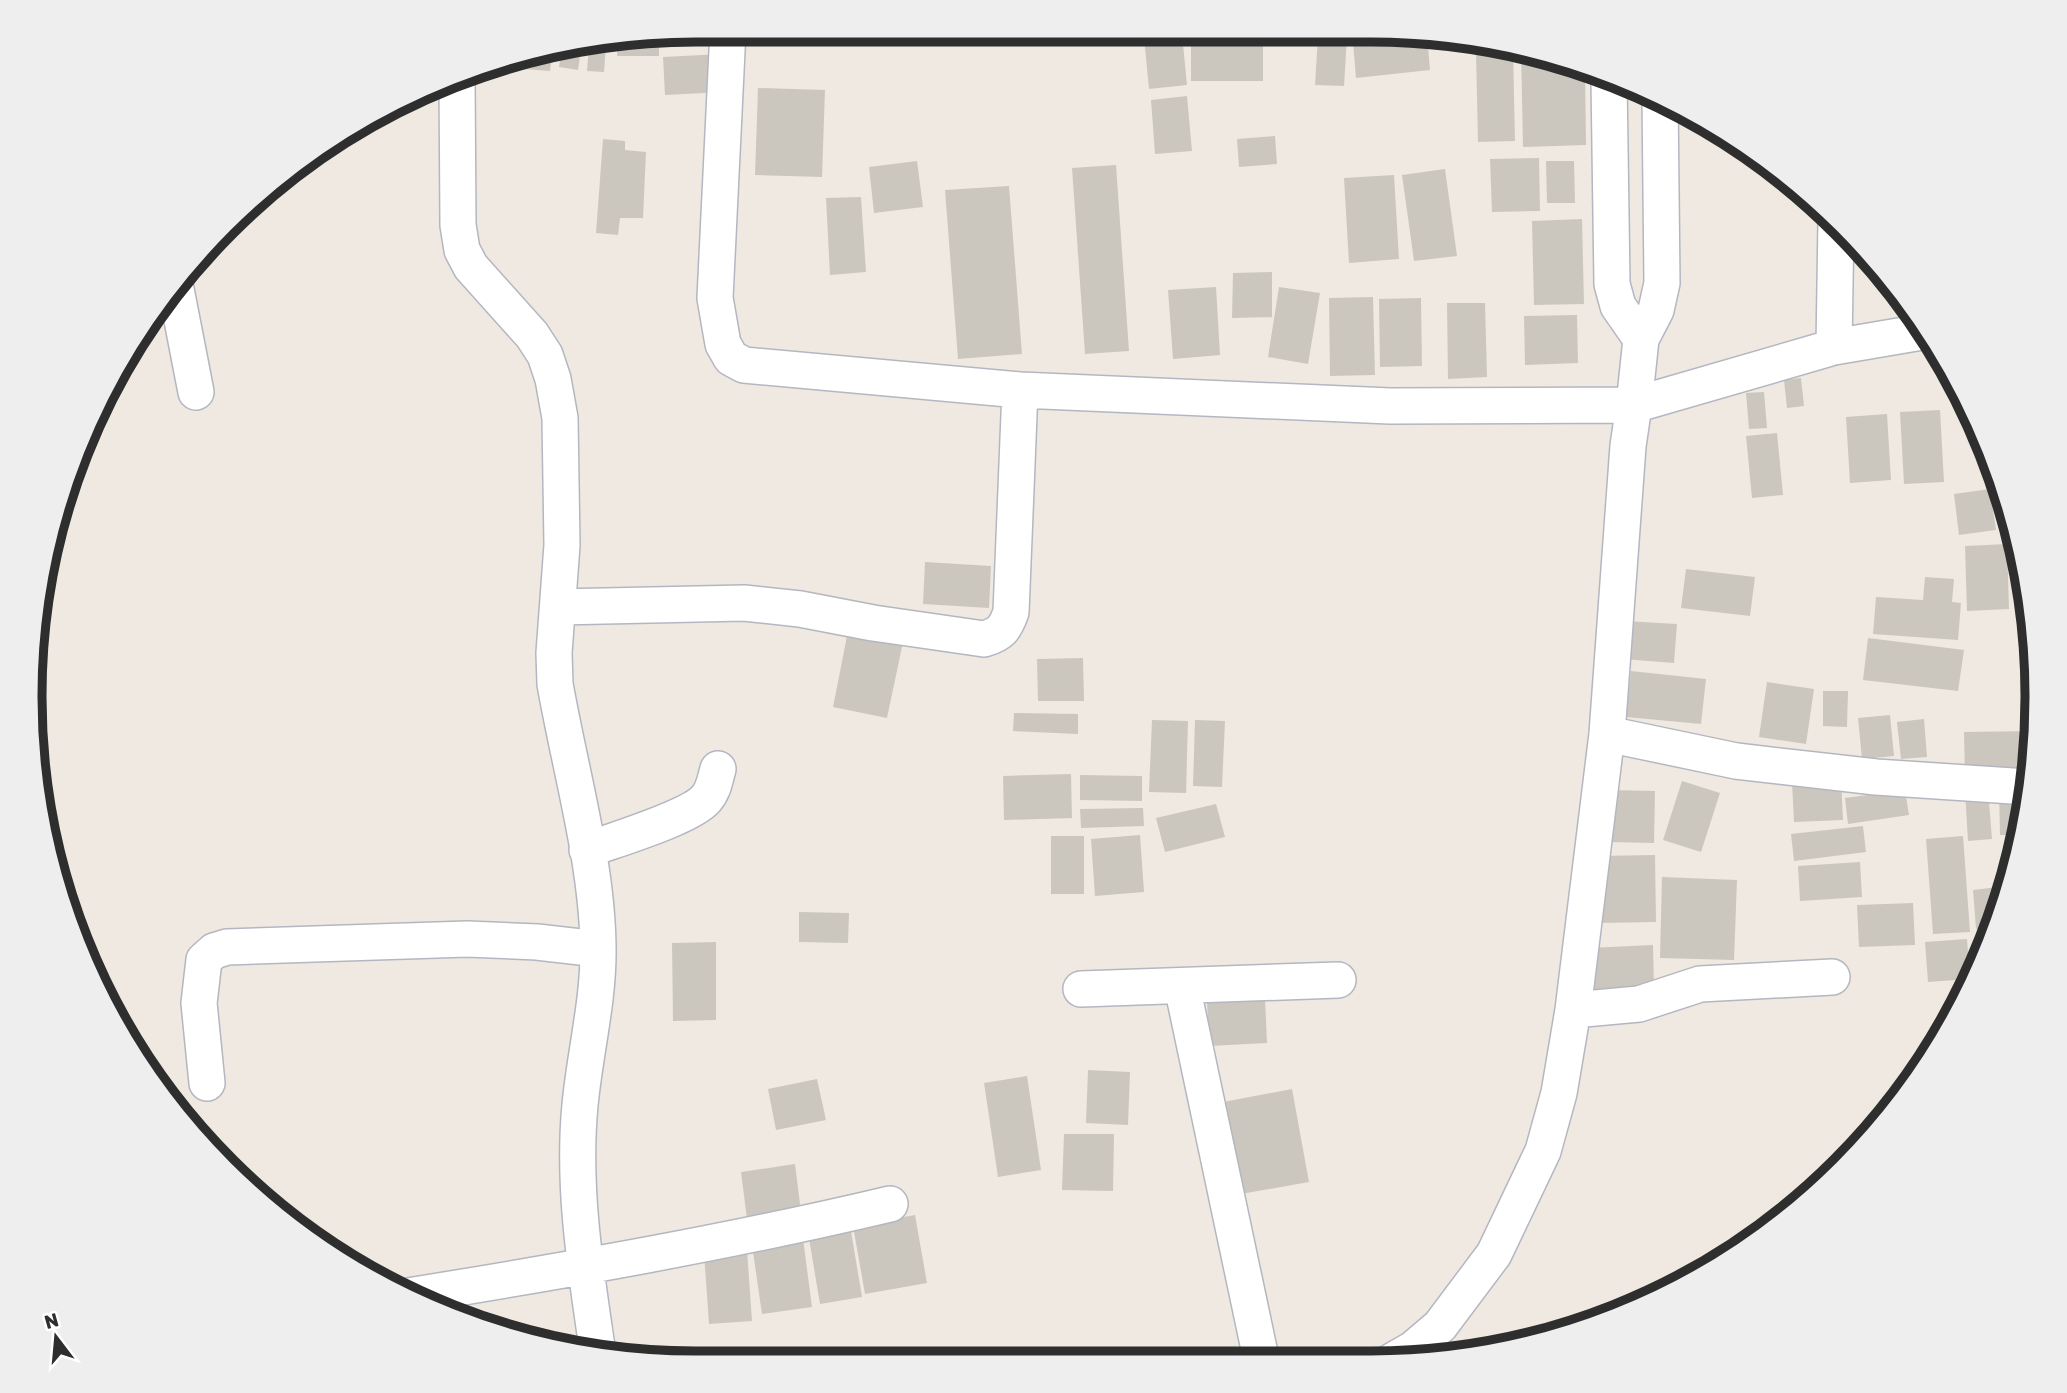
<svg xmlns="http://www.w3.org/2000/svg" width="2067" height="1393" font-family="Rubik,sans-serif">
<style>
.building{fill:#cbc7bf}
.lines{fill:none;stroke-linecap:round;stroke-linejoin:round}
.street-casing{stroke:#b4b7c1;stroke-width:38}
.street{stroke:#fff;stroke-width:35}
.rim{fill:none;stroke:#2e2e2e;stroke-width:9}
</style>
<rect width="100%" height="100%" fill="#efe9e1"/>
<path class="building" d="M1352 30 1427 35 1430 70 1356 78Z
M691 31 690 39 662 36V35Z
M1182 34 1187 85 1149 89 1144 37Z
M659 36V56H617L618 43Z
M1191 36H1263V81H1191Z
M1318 36 1347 37 1344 86 1315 85Z
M1487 41 1500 42 1507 45H1487Z
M606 45 604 72 587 71 589 47Z
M581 49 578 70 559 67 561 52Z
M1521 49 1585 71 1586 145 1523 147Z
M1513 50 1515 141 1478 142 1476 51Z
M552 54 550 71 524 69 525 58Z
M722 54 724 92 665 95 663 57Z
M515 60 514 67 492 64V63Z
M758 88 825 90 822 177 755 175Z
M1187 96 1192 151 1155 154 1151 100Z
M1275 136 1277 164 1239 167 1237 139Z
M603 139 625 141V150L646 152 643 218H620L618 235 596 233Z
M1539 158 1540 211 1492 212 1490 159Z
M917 161 923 207 874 213 869 167Z
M1546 161H1574L1575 203H1547Z
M1116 165 1129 351 1085 354 1072 168Z
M1445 169 1457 256 1414 261 1402 175Z
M1394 175 1399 259 1349 263 1344 178Z
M1009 186 1022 354 958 359 945 190Z
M861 197 866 272 830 275 826 198Z
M1582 219 1584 304 1534 305 1532 221Z
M1272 272V317L1232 318 1233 273Z
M1216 287 1220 355 1173 359 1168 290Z
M1279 287 1320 293 1308 364 1268 357Z
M1373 297 1375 375 1330 376 1329 298Z
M1421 298 1422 366 1380 367 1379 299Z
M1447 303H1485L1487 377 1448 379Z
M1577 315 1578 363 1525 365 1524 316Z
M1801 378 1804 406 1787 408 1784 380Z
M1764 392 1767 428 1749 429 1746 393Z
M1940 410 1944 482 1904 484 1900 412Z
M1887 414 1891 480 1850 483 1846 417Z
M1777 433 1783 495 1752 498 1746 436Z
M1990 489 1996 530 1959 535 1954 494Z
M2007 544 2009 609 1967 611 1965 546Z
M2021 556 2029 609H2016L2013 557Z
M925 562 991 566 989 608 923 604Z
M1686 569 1755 577 1750 616 1681 608Z
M1925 577 1954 579 1952 602 1961 603 1958 640 1873 634 1876 597 1923 600Z
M1625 621 1677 624 1674 663 1623 659Z
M848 631 903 642 887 718 833 707Z
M1868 638 1964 650 1958 691 1863 680Z
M1083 658 1084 701H1038L1037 659Z
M1631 671 1706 679 1701 724 1626 717Z
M1767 682 1814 689 1806 744 1759 737Z
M1823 691H1848L1847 727 1823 726Z
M1014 713 1078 714V734L1013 731Z
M1890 715 1894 756 1862 759 1858 718Z
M1924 719 1927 757 1901 759 1897 722Z
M1152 720 1188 721 1186 793 1149 792Z
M1195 720 1225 721 1222 787 1193 786Z
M2034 731 2029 776 1965 777 1964 732Z
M1071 774 1072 818 1004 820 1003 776Z
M1080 775 1142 776V801L1080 800Z
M1841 779 1843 820 1794 822 1792 782Z
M1682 781 1720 793 1701 852 1663 840Z
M1999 789H2015L2016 835H2000Z
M1610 790 1655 791 1654 843 1608 842Z
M1905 790 1909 815 1848 824 1845 798Z
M1988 790 1992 839 1968 841 1965 791Z
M1216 804 1225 837 1165 852 1156 818Z
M1143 808 1144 826 1081 828 1080 809Z
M1863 826 1866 852 1794 861 1791 834Z
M1140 835 1144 892 1095 896 1091 839Z
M1051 836H1084V894H1051Z
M1963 836 1970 932 1933 934 1926 839Z
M1655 855 1656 922 1598 923 1597 856Z
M1860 862 1862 897 1800 901 1798 866Z
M1662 877 1737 880 1734 960 1660 958Z
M2006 886 1994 927 1976 929 1973 890Z
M1913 903 1915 945 1859 947 1857 905Z
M799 912 849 913 848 943 799 942Z
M1992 935 1987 951 1983 959 1979 937Z
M1967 939 1970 979 1928 982 1925 942Z
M716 942V1020L673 1021 672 943Z
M1653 945 1654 988 1589 991 1588 948Z
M1265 998 1267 1043 1209 1046 1207 1000Z
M1088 1070 1130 1072 1128 1125 1086 1123Z
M1027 1076 1041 1170 998 1177 984 1083Z
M817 1079 826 1120 776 1130 768 1089Z
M1292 1089 1309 1182 1241 1194 1223 1102Z
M1064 1134H1114L1113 1191 1062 1190Z
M795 1164 802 1220 748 1227 741 1172Z
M915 1215 927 1283 865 1294 853 1226Z
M850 1225 862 1297 820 1304 808 1232Z
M802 1231 812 1307 762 1314 751 1238Z
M747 1250 752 1321 709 1324 704 1253Z"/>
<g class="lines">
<g class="street-casing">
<path id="street" d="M728 30 715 298 723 344 731 358 744 365 1020 390
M457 78 458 225 462 250 471 267 532 335 545 355 553 379 560 418 562 545 554 653 555 684C570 769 597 862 598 946 599 1000 585 1052 580 1105 572 1188 586 1272 598 1354
M1609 79 1612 284 1618 306 1641 339
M175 284 196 392
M1834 347 1836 220
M558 607 744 603 800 609 873 623 984 639C1001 634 1005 629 1011 612L1020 390 1390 406 1634 405 1641 339 1656 310 1662 283 1660 97
M1607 734 1736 761 1876 777 2028 787
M587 850C614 840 689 818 706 799 714 790 715 779 718 769
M1182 986 1262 1363
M1081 989 1338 980
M1573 1010 1639 1004 1700 984 1832 977
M207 1083 199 1003 204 960 214 951 227 947 467 939 537 942 598 949
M408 1296C569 1270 730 1242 890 1204
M1392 1361 1413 1349 1440 1326 1494 1254 1543 1151 1559 1093 1573 1010 1607 734 1628 446 1634 405 1834 347 1928 331"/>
</g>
<use href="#street" class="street"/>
</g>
<path d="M0 0H2067V1393H0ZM696 42H1371A654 654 0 0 1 2025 696V697A654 654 0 0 1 1371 1351H696A654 654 0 0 1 42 697V696A654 654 0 0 1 696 42Z" fill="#eee" fill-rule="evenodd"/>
<path class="rim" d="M696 42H1371A654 654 0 0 1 2025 696V697A654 654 0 0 1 1371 1351H696A654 654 0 0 1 42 697V696A654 654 0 0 1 696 42Z"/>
<g transform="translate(56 1337) rotate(344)" stroke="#ffffff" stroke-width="5" paint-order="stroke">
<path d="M0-5L12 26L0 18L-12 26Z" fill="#2e2e2e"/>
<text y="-10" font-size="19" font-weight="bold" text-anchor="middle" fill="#2e2e2e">N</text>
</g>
</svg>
